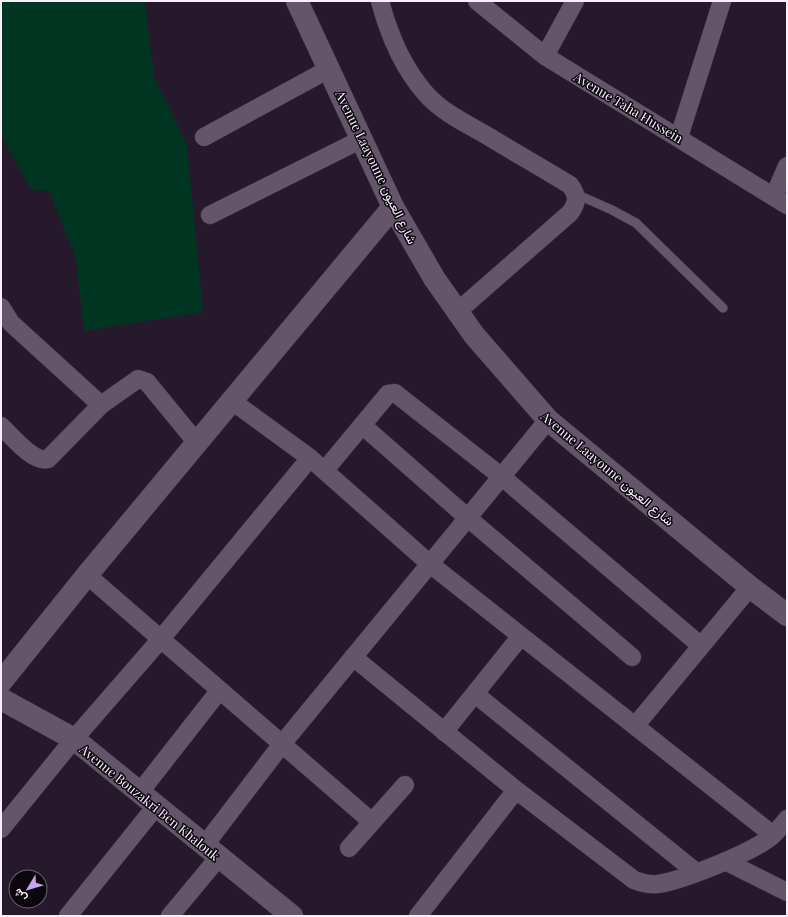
<svg xmlns="http://www.w3.org/2000/svg" width="788" height="917" font-family="'Playfair Display',Vazirmatn,serif">
<style>
.green{fill:#003621}
.lines{fill:none;stroke-linecap:round;stroke-linejoin:round}
.service-casing{stroke:#3e3342;stroke-width:10}
.minor-casing{stroke:#3e3342;stroke-width:19}
.tertiary-casing{stroke:#3e3342;stroke-width:23}
.secondary-casing{stroke:#3e3342;stroke-width:23}
.service{stroke:#65556b;stroke-width:9}
.minor{stroke:#65556b;stroke-width:18}
.tertiary{stroke:#65556b;stroke-width:22}
.secondary{stroke:#65556b;stroke-width:22}
.labels{text-anchor:middle;dominant-baseline:central;stroke-width:3;stroke-linejoin:round;paint-order:stroke}
.street-label{font-size:13px;fill:#f8effc;stroke:#0c070f}
</style>
<rect width="100%" height="100%" fill="#27192c"/>
<path class="green" d="M1 1H145L154 77 187 145 203 312 84 331 76 259 49 191 31 190 1 135Z"/>
<g class="lines">
<g class="service-casing">
<path id="service" d="M576 194 612 210 636 223 723 308"/>
</g>
<g class="minor-casing">
<path id="minor" d="M380 1C389 35 402 67 426 94 442 112 465 123 486 135 514 152 542 168 570 185 578 196 578 202 570 213L457 312
M477 1 545 56 787 205
M545 56 575 1
M204 137 329 69
M679 137 722 1
M774 196 787 166
M210 215 362 139
M1 307 11 323 101 405
M232 401 310 458 430 564 773 835
M362 425 468 518 632 657
M1 426C12 436 33 463 48 459L101 405 138 379 147 382 197 443
M325 470 388 394 395 393 502 477 700 645
M87 575 372 822
M353 657 516 790 634 880C642 883 650 885 658 884 684 880 754 852 773 835 778 830 783 824 787 819
M475 694 696 872
M635 726 750 587
M444 732 521 636
M140 792 219 691
M1 829 74 739 160 640 310 458
M204 846 282 744 548 420
M349 848 405 785
M725 861 787 892
M68 916 157 805
M170 916 219 857
M418 916 516 790"/>
</g>
<g class="tertiary-casing">
<path id="tertiary" d="M1 682 87 575 393 207
M1 699 74 739 292 916"/>
</g>
<g class="secondary-casing">
<path id="secondary" d="M297 1 393 207 434 278 474 335 548 420 750 587 787 615"/>
</g>
<use href="#service" class="service"/>
<use href="#minor" class="minor"/>
<use href="#tertiary" class="tertiary"/>
<use href="#secondary" class="secondary"/>
</g>
<g class="labels">
<g class="street-label">
<text transform="translate(629 107) rotate(31)">Avenue Taha Hussein</text>
<text transform="translate(377 167) rotate(64)">Avenue Laayoune شارع العيون</text>
<text transform="translate(608 468) rotate(40)">Avenue Laayoune شارع العيون</text>
<text transform="translate(150 802) rotate(39)">Avenue Bouzakri Ben Khalouk</text>
</g>
</g>
<rect width="788" height="917" fill="none" stroke="#f8effc" stroke-width="4"/>
<g transform="translate(28 889) rotate(232)"><circle r="19" fill="#0c070f" stroke="#6a646e"/>
<path d="M0-3L7 15L0 10L-7 15Z" fill="#c7a6ef"/>
<text y="-6" font-size="11" font-weight="bold" text-anchor="middle" fill="#f8effc">ش</text>
</g>
</svg>
